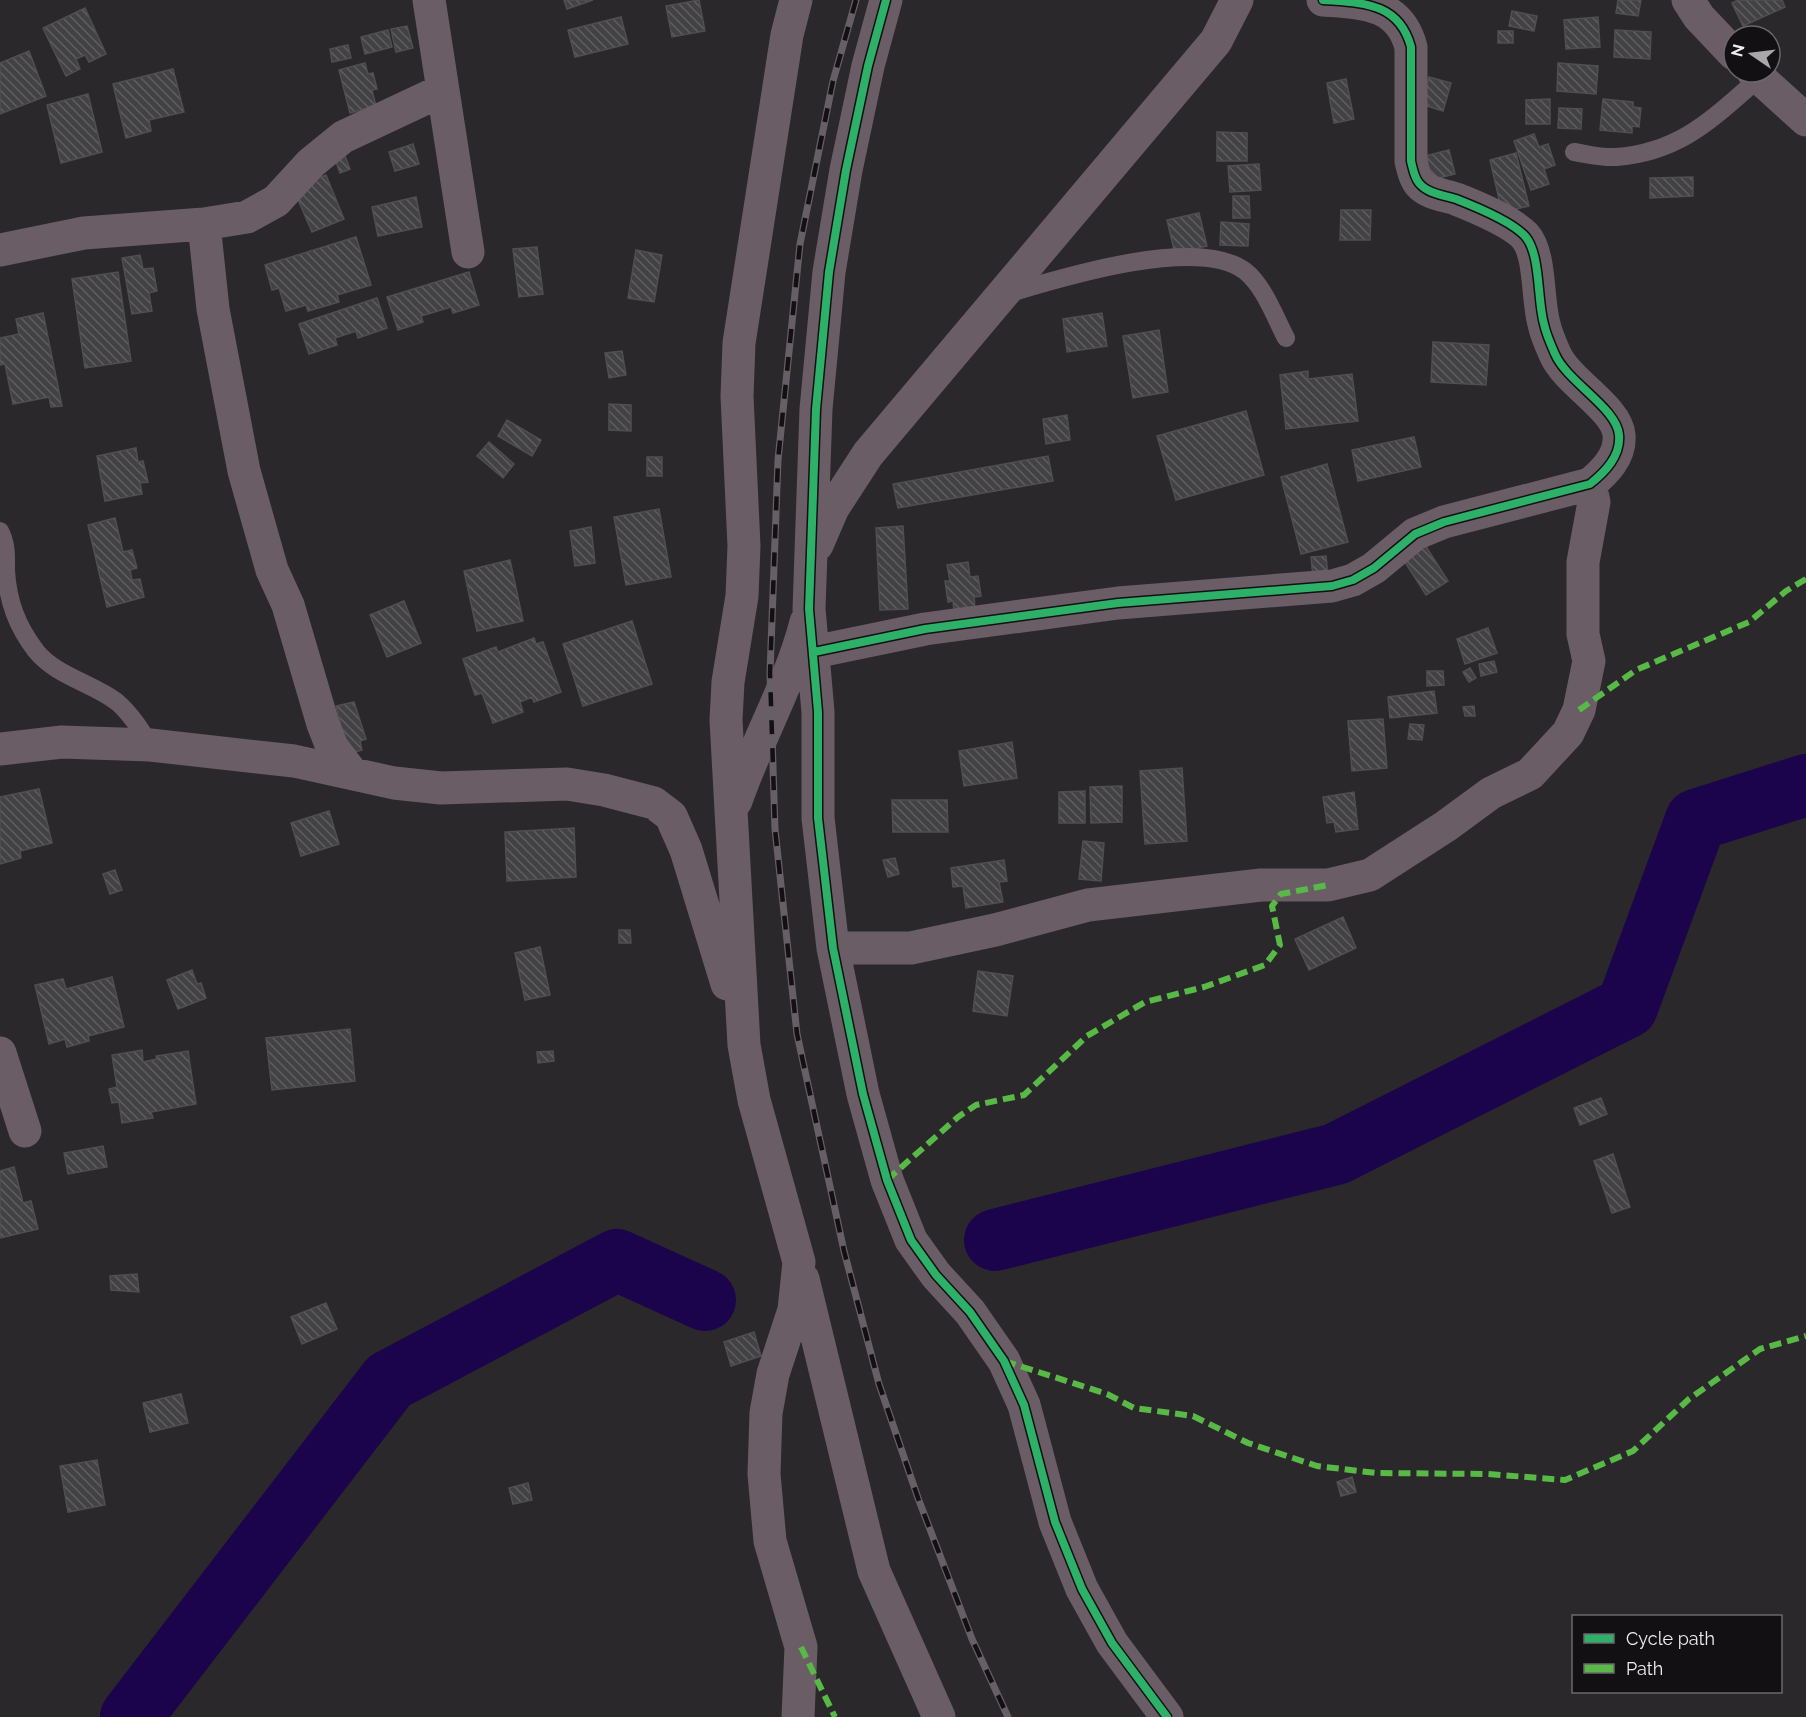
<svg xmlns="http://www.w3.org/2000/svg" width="1806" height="1717" font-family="Raleway,sans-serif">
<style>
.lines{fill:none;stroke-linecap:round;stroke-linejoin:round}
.river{stroke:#1b044b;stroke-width:62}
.building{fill:url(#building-back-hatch);stroke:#504e51;stroke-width:1.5}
.lane{stroke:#6b5d66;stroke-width:18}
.street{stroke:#6b5d66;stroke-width:33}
.rail-casing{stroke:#675f66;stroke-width:7}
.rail{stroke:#121013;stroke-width:4.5;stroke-dasharray:14;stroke-linecap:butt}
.quiet{stroke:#58b947;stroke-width:6;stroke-dasharray:12 6;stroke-linecap:butt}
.cycleway-casing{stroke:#121013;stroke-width:11}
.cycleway{stroke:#2db169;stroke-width:8}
</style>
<defs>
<pattern id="building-back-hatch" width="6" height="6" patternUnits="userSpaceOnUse" patternTransform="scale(1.5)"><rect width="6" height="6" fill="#424144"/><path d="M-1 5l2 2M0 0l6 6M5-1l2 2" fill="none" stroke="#5e5d5f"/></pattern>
</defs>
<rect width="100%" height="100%" fill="#2a282b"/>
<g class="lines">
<path class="river" d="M995 1240 1336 1154 1627 1007 1696 820 1806 785
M131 1717 389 1381 617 1260 705 1300"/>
</g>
<path class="building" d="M564 0H593L567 9Z
M699 0 705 31 672 37 666 6Z
M1618 0H1641L1638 16 1616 13Z
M1738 0H1782L1785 7 1743 26 1732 3Z
M85 8 106 54 89 62 85 55 76 59 80 69 66 76 43 28Z
M1512 11 1537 16 1534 31 1509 26Z
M621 17 628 44 575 57 568 30Z
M1598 17 1600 47 1566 49 1564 20Z
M407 26 413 48 396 52 391 29Z
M388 30 392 47 365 54 361 37Z
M1615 30 1651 32 1650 59 1614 57Z
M1498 31H1513V43H1498Z
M348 45 351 58 332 62 330 49Z
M29 51 46 96 0 114V63Z
M365 63 368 74 373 73 377 89 372 90 376 106 350 113 339 70Z
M1558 63 1598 66 1596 94 1557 91Z
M173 69 184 112 149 120 151 131 126 138 113 84Z
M1429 77 1451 83 1443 111 1421 104Z
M1346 79 1354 119 1334 123 1327 83Z
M88 94 102 152 61 163 47 105Z
M1550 99V124H1526V100Z
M1603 99 1633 102V107L1641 108 1639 127 1632 126V133L1600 130Z
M1559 108 1582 109 1581 129 1558 128Z
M1217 132 1247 133V161H1217Z
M1534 134 1539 147 1548 144 1555 165 1544 169 1549 184 1531 190 1514 141Z
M413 144 419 164 395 171 389 152Z
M342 148 350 169 340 173 332 151Z
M1449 150 1455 174 1427 181 1421 157Z
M1516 153 1529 206 1502 212 1490 160Z
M1259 164 1261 190 1230 192 1228 166Z
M326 175 344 219 312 232 293 188Z
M1693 177V196L1650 198V178Z
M1233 196H1249L1250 218H1233Z
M416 197 422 227 378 236 372 207Z
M1341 210H1371L1370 240H1340Z
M1199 213 1207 246 1175 254 1167 220Z
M1221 222 1249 224 1248 246 1220 245Z
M356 237 371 285 337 295 339 302 308 311 306 305 286 311 279 288 272 290 265 265Z
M537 247 543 294 519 297 513 249Z
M636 250 662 255 654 302 628 298Z
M140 255 143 269 153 268 157 291 149 293 152 311 132 314 122 258Z
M118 272 131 361 85 368 72 279Z
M469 272 479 305 453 313 451 307 421 316 423 322 398 330 387 297Z
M377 298 387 328 358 338 356 331 335 338 337 345 309 354 299 324Z
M43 313 62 406 51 407 49 397 13 404 5 364 0 365V338L19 334 16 319Z
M1102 313 1107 346 1067 352 1063 319Z
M1159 330 1168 392 1133 398 1123 336Z
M1433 342 1489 345 1486 385 1431 382Z
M622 351 626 375 609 378 605 353Z
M1308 371V379L1352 374 1358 421 1286 429 1280 375Z
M609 404 631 405V431L609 430Z
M1246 411 1264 475 1176 500 1157 436Z
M1067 415 1070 440 1046 444 1043 419Z
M507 420 541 440 532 456 498 436Z
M1414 437 1421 467 1358 481 1352 450Z
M489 442 514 464 503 478 477 456Z
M136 448 138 462 143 461 148 482 140 483 142 494 105 501 97 456Z
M1048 456 1053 481 898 508 893 484Z
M647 457H662V476H647Z
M1327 464 1348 542 1301 554 1281 477Z
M659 509 671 577 626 585 614 517Z
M115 518 123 552 132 550 137 568 130 570 132 580 140 579 144 597 107 607 88 525Z
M903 526 908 609 880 610 876 528Z
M591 527 595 563 575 566 570 531Z
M1425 545 1448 581 1426 595 1403 559Z
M1326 556 1328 575 1313 577 1311 557Z
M510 560 523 621 477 631 464 571Z
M968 562 970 577 978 576 981 596 974 597 975 609 954 612 953 601 948 602 945 581H950L947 565Z
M404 601 421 643 387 657 370 615Z
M632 621 652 684 583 706 563 644Z
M1488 628 1497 653 1465 664 1457 639Z
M534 638 536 644 543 642 561 692 534 702 532 697 520 702 523 712 493 723 482 693 475 695 463 659 496 647 498 652Z
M1494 661 1497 672 1481 676 1479 664Z
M1470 668 1476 678 1469 682 1463 672Z
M1427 671H1443L1444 685 1427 686Z
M1434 691 1437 713 1390 718 1388 697Z
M354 702 366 739 360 741 362 750 348 754 336 706Z
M1474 706 1475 716H1465L1463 707Z
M1383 719 1387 768 1352 771 1348 721Z
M1410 724 1424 725 1422 740 1408 739Z
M1012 742 1017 778 964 786 959 751Z
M1182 768 1187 841 1145 844 1140 771Z
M1122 786V822L1091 823 1090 787Z
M39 789 52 843 20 851 21 858 0 864V797Z
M1085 791V823H1059V792Z
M1354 792 1358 829 1336 832 1334 822 1327 823 1323 797Z
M892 800H947L948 832H893Z
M329 811 339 844 301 856 291 823Z
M574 828 576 877 507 881 505 832Z
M1083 841 1104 843 1101 881 1079 879Z
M895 858 899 874 888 877 883 860Z
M1004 860 1007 881 999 882 1003 902 966 908 963 886 953 887 951 868Z
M115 870 122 890 110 894 103 874Z
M1343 917 1356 948 1309 970 1295 939Z
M619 930H630L631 943H619Z
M540 947 550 995 525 1000 515 953Z
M192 970 197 984 201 983 206 998 178 1009 167 980Z
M978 971 1013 976 1007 1016 973 1011Z
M112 977 124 1027 88 1036 89 1041 67 1047 65 1039 49 1044 35 985 63 979 66 989Z
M350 1029 355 1081 272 1090 266 1038Z
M142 1050 143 1062 157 1059 156 1056 188 1051 196 1104 151 1112 153 1118 122 1123 119 1102 112 1103 109 1089 117 1087 112 1055Z
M553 1051 554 1061 538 1063 537 1052Z
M1601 1098 1607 1114 1580 1125 1574 1108Z
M103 1146 107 1167 68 1174 64 1153Z
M1613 1154 1630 1207 1612 1213 1594 1161Z
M14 1167 23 1203 31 1201 38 1229 0 1238V1171Z
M137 1274 139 1292 111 1290 110 1276Z
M326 1303 337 1329 302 1344 291 1317Z
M754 1332 761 1356 731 1366 724 1342Z
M181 1394 188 1423 150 1432 143 1403Z
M97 1460 105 1505 68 1512 60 1466Z
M1352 1477 1356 1492 1341 1496 1337 1482Z
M528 1483 532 1500 513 1504 509 1488Z"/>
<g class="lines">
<path class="lane" d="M1574 152C1587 154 1602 158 1616 157 1681 152 1713 118 1759 78
M1007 294C1060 278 1198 235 1245 271 1264 286 1275 317 1286 338
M0 531C7 544 6 557 6 571 8 602 17 626 36 651 56 676 92 683 117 702 131 714 141 730 150 745"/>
<path class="street" d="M429 0 468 252
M796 0 787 35 739 343 737 396 744 546 742 596 728 682 726 720 744 1045 754 1100 799 1262 794 1310 773 1374 766 1413 764 1474 770 1541 801 1647 798 1717
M886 0 868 66 846 170 829 272 816 409 809 609 818 712V818L833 948 863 1094 887 1180 911 1240 936 1275 970 1312 1004 1361 1024 1405 1055 1522 1082 1589 1112 1643 1167 1717
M1688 0 1699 17 1734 54
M1753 72 1806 120
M204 224 213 309 244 471 272 570 288 605 323 724 332 747 351 772
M0 250 84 233 204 224 247 217 276 201 311 163 343 137 443 90
M817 545 833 508 868 454 1216 41 1237 0
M814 652 925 629 1118 603 1332 586 1353 580 1374 568 1415 534 1444 522 1590 484C1605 472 1621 456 1619 435 1617 408 1567 382 1555 354 1551 345 1546 334 1544 324 1537 300 1541 254 1525 236 1512 222 1474 206 1456 199 1444 195 1428 194 1419 183 1414 177 1413 169 1411 161V47C1399 2 1362 3 1323 0
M0 749 62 742 150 745 294 761 394 783 441 788 567 784 604 790 654 803 671 816 686 850 727 984
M736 801C757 740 790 684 806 622
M833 948H911L995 930 1088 905 1261 885H1328L1370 875 1446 826 1491 793 1530 774 1568 733 1579 710 1589 661 1583 634V562L1594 502 1590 484
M0 1053 25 1131
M803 1279 874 1571 939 1717"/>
<g class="rail-casing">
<path id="rail" d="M856 0 833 81 800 244 778 460 770 673 775 829 797 1034 844 1251 879 1384 918 1498 972 1639 1008 1717"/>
</g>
<use href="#rail" class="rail"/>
<path class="quiet" d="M1579 710 1636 670 1749 622 1786 591 1806 579
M887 1180 958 1117 976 1105 1024 1095 1087 1036 1145 1002 1204 987 1265 965 1280 945 1272 906 1281 894 1328 885
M1004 1361 1107 1394 1134 1408 1193 1416 1248 1443 1317 1466 1376 1473 1488 1474 1565 1480 1633 1451 1689 1399 1760 1349 1806 1336
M801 1647 835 1717"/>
<g class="cycleway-casing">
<path id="cycleway" d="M886 0 868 66 846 170 829 272 816 409 809 609 818 712V818L833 948 863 1094 887 1180 911 1240 936 1275 970 1312 1004 1361 1024 1405 1055 1522 1082 1589 1112 1643 1167 1717
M814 652 925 629 1118 603 1332 586 1353 580 1374 568 1415 534 1444 522 1590 484C1605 472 1621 456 1619 435 1617 408 1567 382 1555 354 1551 345 1546 334 1544 324 1537 300 1541 254 1525 236 1512 222 1474 206 1456 199 1444 195 1428 194 1419 183 1414 177 1413 169 1411 161V47C1399 2 1362 3 1323 0"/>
</g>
<use href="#cycleway" class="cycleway"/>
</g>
<rect x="1572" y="1615" width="210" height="78" fill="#121013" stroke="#6a686b" stroke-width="1.5"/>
<rect x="1584" y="1634" width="30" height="9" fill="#2db169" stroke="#6a686b" stroke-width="1.5"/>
<text x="1626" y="1645" font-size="18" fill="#efecf0">Cycle path</text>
<rect x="1584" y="1664" width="30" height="9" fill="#58b947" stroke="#6a686b" stroke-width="1.5"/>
<text x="1626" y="1675" font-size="18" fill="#efecf0">Path</text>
<g transform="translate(1752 54) rotate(284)"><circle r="28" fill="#121013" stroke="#6a686b" stroke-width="1.5"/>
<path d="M0-4.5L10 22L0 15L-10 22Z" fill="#aaa7ab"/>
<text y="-9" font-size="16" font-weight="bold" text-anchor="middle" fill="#efecf0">N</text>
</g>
</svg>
